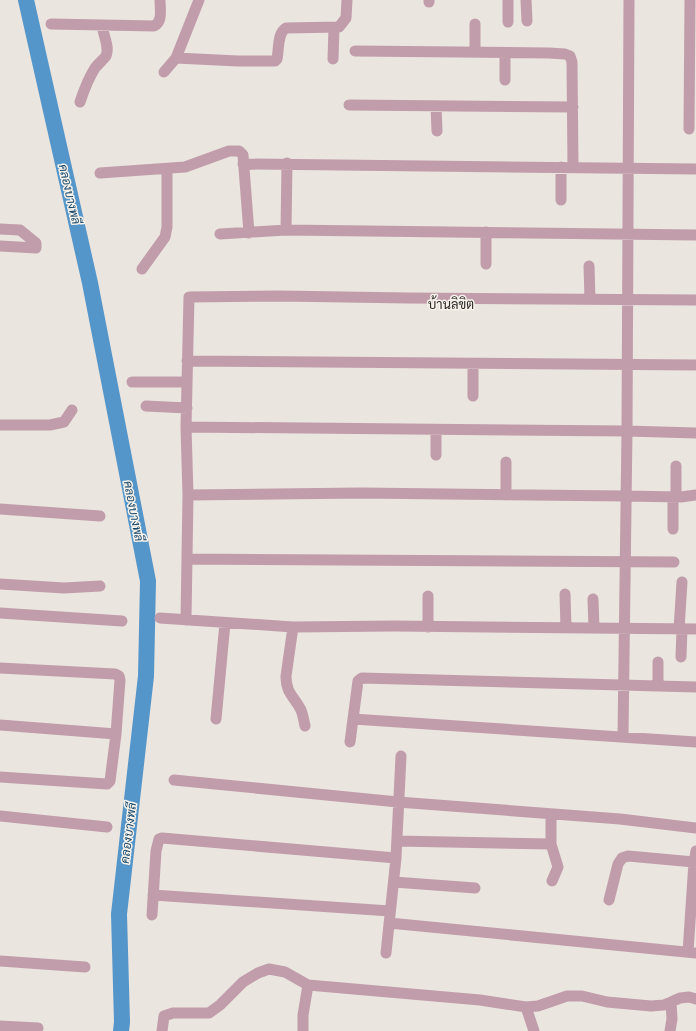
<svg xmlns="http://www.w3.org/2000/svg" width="696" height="1031" font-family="Mulish,Sarabun,sans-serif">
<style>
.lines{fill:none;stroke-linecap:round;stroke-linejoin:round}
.river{stroke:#5596ca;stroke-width:16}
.minor{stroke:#c19dab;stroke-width:11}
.labels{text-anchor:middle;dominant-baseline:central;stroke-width:3;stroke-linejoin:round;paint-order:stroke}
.water-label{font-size:12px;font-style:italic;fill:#144569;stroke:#f8f3ec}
.quarter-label{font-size:13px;fill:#292725;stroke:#f8f3ec}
</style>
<rect width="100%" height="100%" fill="#ebe5df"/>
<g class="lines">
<path class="river" d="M26 0 90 283 148 581 146 676 119 914 122 1022 121 1031"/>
<path class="minor" d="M429 0V2
M508 0V22
M526 0 527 21
M51 24 154 26C163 22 160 9 160 0
M475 24V52
M355 51 549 53 565 54 570 56 572 62 573 167
M505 53V80
M176 58 238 61H275L277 59C279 50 277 33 286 28L339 27 346 18 347 0
M333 59 334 28
M164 72 176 58 199 0
M80 102C84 90 88 79 95 68 98 64 103 60 106 56 110 47 103 35 102 25
M349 105 573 107
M436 106 437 131
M689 129 690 0
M243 164 696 169
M100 173 185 167 229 151H239L243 155 249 233
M561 200V167
M0 229 20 230 36 243V248L0 246
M286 230 287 163
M486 232V264
M220 234 286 230 696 235
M589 266 590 299
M142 269 165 237 167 227V169
M187 361 696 365
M473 364V396
M132 382H187
M146 406 187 408
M0 425H50L64 422 72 410
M186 427 627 431 696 433
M436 455V430
M506 462V495
M188 495 361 493 626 496 681 497 696 495
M676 497V466
M0 509 100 516
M673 529V497
M187 559 674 562
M0 584 64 588 100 586
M565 594 566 628
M428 596V627
M593 599 594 628
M0 613 122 621
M160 618 293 627 395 626 696 629
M186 620 188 495 186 427 189 297 280 296 408 298 696 300
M293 627 286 676C286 694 294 696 301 710 303 715 304 721 305 726
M679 629 682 582
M681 657 682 629
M0 668 115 674 119 676 120 680 116 734 110 781 107 784 0 777
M658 686V662
M216 719 225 623
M353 719 696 742
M0 725 116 734
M623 736 627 431 629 0
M350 742 358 681 362 678 696 687
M174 780 398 802 620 819 696 828
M0 816 107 827
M397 841 551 844V814
M551 844 558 867 552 881
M394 882 475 888
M153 895 390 911
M609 900 618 864 622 858 628 856 694 862
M152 915 156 851 159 839 162 838 396 858
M389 923 696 953
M688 952 694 862 696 851
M386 953 396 858 401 756
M0 961 85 967
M526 1007 534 1031
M0 1026 38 1028
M162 1031 164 1016 173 1013H209L220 1005 243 982 258 973 269 969 285 972 308 985 480 1000 526 1007 538 1006 567 996H582L607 1002 651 1006 664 1005 680 998 689 997 696 999
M303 1031V1015L308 985
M670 1031 672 1019 671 1002"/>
</g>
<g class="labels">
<g class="water-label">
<text transform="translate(70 194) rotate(77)">คลองบางพลี</text>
<text transform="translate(134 511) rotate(79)">คลองบางพลี</text>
<text transform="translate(128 833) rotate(-83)">คลองบางพลี</text>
</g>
<g class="quarter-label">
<text x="451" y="304">บ้านลิขิต</text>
</g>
</g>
</svg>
